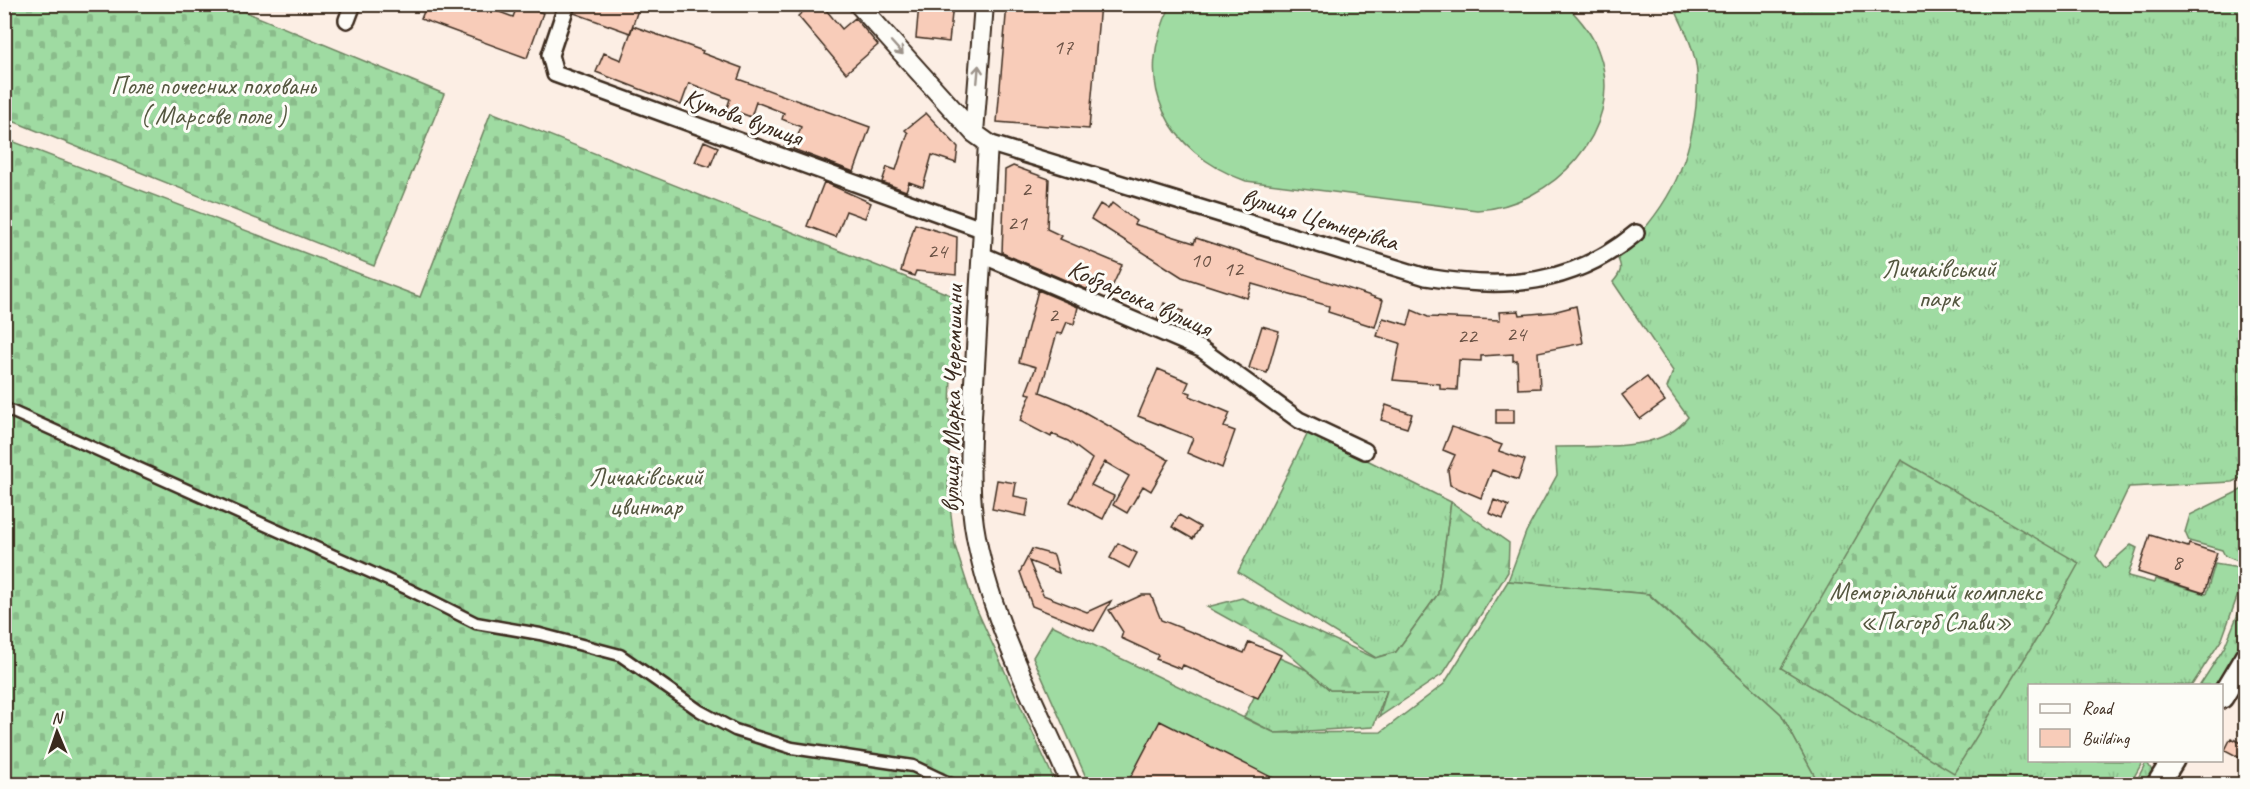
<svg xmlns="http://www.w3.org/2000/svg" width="2250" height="789" font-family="Caveat,sans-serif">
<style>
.grass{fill:url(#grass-tufts);stroke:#6d8260;stroke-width:1.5}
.forest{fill:url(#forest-firs);stroke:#6d8260;stroke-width:1.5}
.cemetery{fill:url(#cemetery-stones);stroke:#6d8260;stroke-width:1.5}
.pitch{fill:#9fdba2;stroke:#6d8260;stroke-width:1.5}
.building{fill:#f8ccb9;stroke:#3b2a1e;stroke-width:1.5}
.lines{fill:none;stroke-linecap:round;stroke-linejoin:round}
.pedestrian-casing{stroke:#3b2a1e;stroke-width:15}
.minor-casing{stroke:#3b2a1e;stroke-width:20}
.tertiary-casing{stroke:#3b2a1e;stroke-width:22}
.secondary-casing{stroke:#3b2a1e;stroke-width:26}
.pedestrian{stroke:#fdfcf7;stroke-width:10}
.minor{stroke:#fdfcf7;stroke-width:15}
.tertiary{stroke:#fdfcf7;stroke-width:18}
.secondary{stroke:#fdfcf7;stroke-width:21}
.oneway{stroke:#9c938a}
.labels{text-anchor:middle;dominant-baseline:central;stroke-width:6;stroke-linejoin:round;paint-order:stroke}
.number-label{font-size:22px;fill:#6a5245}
.park-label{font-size:26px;fill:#54563f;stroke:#fdfcf7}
.street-label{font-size:26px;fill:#3b2a1e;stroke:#fdfcf7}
</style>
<defs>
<pattern id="grass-tufts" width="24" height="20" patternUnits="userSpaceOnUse" patternTransform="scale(1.5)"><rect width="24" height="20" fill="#9fdba2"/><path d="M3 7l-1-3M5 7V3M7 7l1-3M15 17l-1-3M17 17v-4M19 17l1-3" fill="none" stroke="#8abc8b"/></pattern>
<pattern id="forest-firs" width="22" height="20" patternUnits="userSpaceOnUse" patternTransform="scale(1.5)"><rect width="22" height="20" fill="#9fdba2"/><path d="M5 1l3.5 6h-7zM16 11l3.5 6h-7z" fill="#8abc8b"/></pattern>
<pattern id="cemetery-stones" width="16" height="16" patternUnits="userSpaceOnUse" patternTransform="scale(1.5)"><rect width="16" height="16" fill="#9fdba2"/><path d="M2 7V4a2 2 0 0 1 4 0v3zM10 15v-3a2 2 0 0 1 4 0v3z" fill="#8abc8b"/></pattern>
</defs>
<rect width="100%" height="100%" fill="#fceee4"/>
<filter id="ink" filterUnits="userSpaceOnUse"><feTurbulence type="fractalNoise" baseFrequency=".0167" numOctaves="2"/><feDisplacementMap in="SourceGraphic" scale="12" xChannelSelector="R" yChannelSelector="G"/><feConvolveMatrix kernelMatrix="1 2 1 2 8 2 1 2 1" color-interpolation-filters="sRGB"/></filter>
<g filter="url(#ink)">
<path class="grass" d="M1673 5H2245V476L2232 482 2129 487 2096 556 2105 568 2131 545 2137 548 2128 576 2154 583 2155 579 2206 594 2215 564 2245 569V575L2222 639 2192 685 2030 686V760L2143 761 2130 784H1819L1781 714 1649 594 1508 581 1526 532 1557 475 1555 447C1596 445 1661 454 1688 417L1667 388 1673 371 1613 282C1621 273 1623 268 1617 257 1664 214 1689 169 1696 106 1697 90 1699 71 1694 56 1690 38 1680 21 1673 5Z
M1309 431 1451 502 1438 594 1396 652 1376 658 1238 572Z
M2245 488V564L2225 556 2222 550 2189 541 2185 532 2190 515Z
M2245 597C2246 641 2238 650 2215 685H2200L2224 648Z
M1275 656 1307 670 1330 690H1387L1373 727 1275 733 1244 717Z
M2145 764H2148L2152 771 2145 784H2135Z"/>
<path class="forest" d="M1451 502 1509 543 1508 572 1443 674 1379 717 1387 690H1330L1284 650 1207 607 1242 598 1375 658 1396 652 1438 594Z"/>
<path class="cemetery" d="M4 5H229L444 94 374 266 5 118Z
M491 112 953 296 948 491 955 546 972 599 1056 784H5L4 138 420 297Z
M1901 460 2079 563 2036 640 1954 773 1781 668Z"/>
<path class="pitch" d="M1171 5H1566C1580 19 1593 34 1599 53 1627 130 1551 207 1477 210L1246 181C1166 152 1131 83 1171 5Z
M1508 581 1648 594 1781 714 1819 784H1089L1033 657 1052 625 1275 733 1381 732 1444 684Z"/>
<path class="building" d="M427 4H478L513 17 518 4 543 13 527 58 421 19Z
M576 4H640L630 33 574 13Z
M812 4H821L842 29 855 18 878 45 846 73 798 16Z
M919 4H953L949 42 916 38Z
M1007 4H1100L1089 129 997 122Z
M633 26 703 51 702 53 742 68 738 79 870 127 854 172 793 149 801 127 782 119 784 113 756 102 751 117 727 108 730 99 689 83 681 105 596 72 604 53 621 60Z
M926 113 958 147 956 163 932 155 923 187 909 182 906 191 882 182 887 167 896 170 908 133 905 130Z
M704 141 718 147 710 167 695 162Z
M1013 166 1049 179 1047 229 1062 236 1060 239 1122 265 1112 287 1102 283 1086 289 1002 253 1005 170Z
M824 182 871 203 865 218 846 211 836 237 807 226Z
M1112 203 1136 221 1134 224 1194 243 1196 238 1383 300 1375 327 1328 312 1329 306 1252 284 1247 298 1182 277 1091 219 1100 204 1108 209Z
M915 224 957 237 956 275 916 271 914 276 901 271Z
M1038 290 1078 307 1074 324 1067 322 1062 334 1057 333 1040 392 1070 404 1169 460 1151 491 1143 486 1127 513 1113 505 1129 476 1105 462 1091 485 1114 496 1103 519 1070 502 1092 459 1068 441 1052 434 1051 437 1020 421 1031 394 1026 393 1036 367 1019 362Z
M1164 303 1183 311 1176 328 1157 320Z
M1576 306 1583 343 1538 352 1540 388 1518 389 1517 360 1513 361V354L1481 356V361L1459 360 1457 390 1440 389V384L1393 380 1400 343 1377 336 1383 318 1408 325 1412 310 1428 317 1500 320 1499 312 1519 311 1520 315 1553 312Z
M1262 326 1279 331 1267 373 1249 368Z
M1158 369 1189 382 1185 391 1191 393 1190 396 1230 413 1224 427 1235 431 1222 468 1187 453 1193 438 1138 416Z
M1647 377 1665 401 1640 419 1622 395Z
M1386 405 1412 414 1407 428 1381 420Z
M1496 409H1514V423H1496Z
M1452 427 1502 445 1499 451 1525 460 1518 480 1492 470 1481 498 1450 485 1448 470 1455 455 1443 450Z
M997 480 1016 483 1014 496 1029 499 1026 516 992 509Z
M1494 500 1509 506 1503 519 1489 513Z
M1179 515 1200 527 1193 539 1172 527Z
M2150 535 2188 547 2189 544 2217 553 2204 593 2138 572Z
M1118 543 1137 553 1129 568 1110 558Z
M1032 549 1054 555 1059 573 1029 561 1043 595 1087 612 1111 601 1094 631 1032 606 1020 572Z
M1142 595H1151L1161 620 1244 653 1249 642 1281 655 1258 698 1183 665 1181 669 1156 659 1158 655 1121 638 1123 632 1109 610Z
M1160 721 1285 784H1127Z
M2231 738 2246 745V761L2225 750Z"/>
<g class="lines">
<g class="pedestrian-casing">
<path id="pedestrian" d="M4 408 408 589 476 623 540 634 620 655 700 711 735 730 792 748 913 766 951 784"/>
</g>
<g class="minor-casing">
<path id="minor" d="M567 4 550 55 555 74 984 230
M347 20 353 4
M988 143 1426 277C1504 290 1573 286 1636 233
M982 255 1201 349 1299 420 1365 451"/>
</g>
<g class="tertiary-casing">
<path id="tertiary" d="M858 4 974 133 988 143C984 217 980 291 975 366 972 418 967 473 974 525 988 616 1035 702 1071 784
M974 133 984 4"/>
</g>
<g class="secondary-casing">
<path id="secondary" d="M2222 697 2246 657
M2158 784 2173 760"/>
</g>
<use href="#pedestrian" class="pedestrian"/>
<use href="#minor" class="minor"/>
<use href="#tertiary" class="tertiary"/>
<use href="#secondary" class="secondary"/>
</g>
<defs><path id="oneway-shaft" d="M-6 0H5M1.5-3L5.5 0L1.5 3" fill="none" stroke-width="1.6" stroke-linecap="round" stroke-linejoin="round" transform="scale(1.5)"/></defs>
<g class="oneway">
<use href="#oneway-shaft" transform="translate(897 48) rotate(48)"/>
<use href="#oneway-shaft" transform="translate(978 74) rotate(-85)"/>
</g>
</g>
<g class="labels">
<g class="number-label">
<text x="1063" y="47">17</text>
<text x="1026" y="189">2</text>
<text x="1017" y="223">21</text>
<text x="937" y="251">24</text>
<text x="1200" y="260">10</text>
<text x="1233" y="269">12</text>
<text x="1053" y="315">2</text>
<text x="1516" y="334">24</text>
<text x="1467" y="336">22</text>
<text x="2177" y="562">8</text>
</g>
<g class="park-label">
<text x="213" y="85">Поле почесних поховань<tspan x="213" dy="30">( Марсове поле )</tspan></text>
<text x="1939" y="268">Личаківський<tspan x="1939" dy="30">парк</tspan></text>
<text x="646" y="476">Личаківський<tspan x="646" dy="30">цвинтар</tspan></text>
<text x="1936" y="591">Меморіальний комплекс<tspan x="1936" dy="30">«Пагорб Слави»</tspan></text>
</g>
<g class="street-label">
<text transform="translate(743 117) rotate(20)">Кутова вулиця</text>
<text transform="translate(1320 219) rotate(17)">вулиця Цетнерівка</text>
<text transform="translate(1140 298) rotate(24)">Кобзарська вулиця</text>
<text transform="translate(952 399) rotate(-89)">вулиця Марка Черемшини</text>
</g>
</g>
<rect width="2250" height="789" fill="none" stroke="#fdfcf7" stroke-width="24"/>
<rect x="12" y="12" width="2226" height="765" fill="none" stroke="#3b2a1e" stroke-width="2" filter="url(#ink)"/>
<rect x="2028" y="684" width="195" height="78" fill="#fdfcf7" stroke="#afa8a0" stroke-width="1.5"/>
<rect x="2040" y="704" width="30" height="9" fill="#fdfcf7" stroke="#afa8a0" stroke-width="1.5"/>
<text x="2082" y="714" font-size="18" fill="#3b2a1e">Road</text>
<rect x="2040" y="729" width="30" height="18" fill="#f8ccb9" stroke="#afa8a0" stroke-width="1.5"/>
<text x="2082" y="744" font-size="18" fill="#3b2a1e">Building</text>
<g transform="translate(57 732) rotate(358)" stroke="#fdfcf7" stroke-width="4.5" paint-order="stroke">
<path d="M0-4.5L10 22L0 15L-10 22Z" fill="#3b2a1e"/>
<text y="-9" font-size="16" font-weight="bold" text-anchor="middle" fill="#3b2a1e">N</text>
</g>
</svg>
